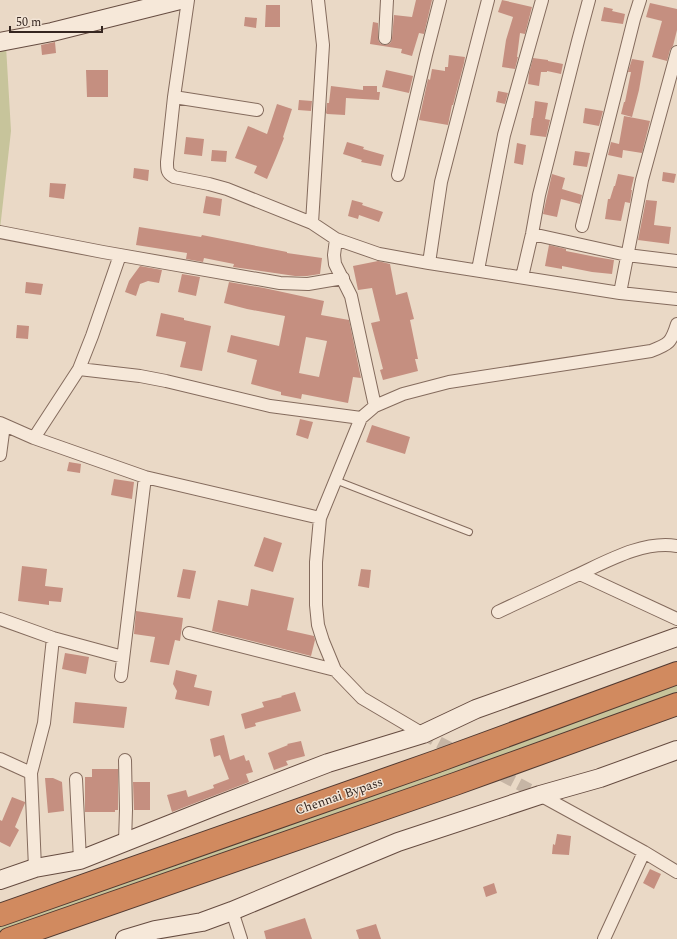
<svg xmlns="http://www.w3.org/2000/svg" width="677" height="939" font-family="Spectral,serif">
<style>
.green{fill:#c7c49b}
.building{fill:#c58f80;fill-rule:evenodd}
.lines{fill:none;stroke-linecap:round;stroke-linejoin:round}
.street-tunnel{stroke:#c6b5a5;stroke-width:12;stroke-dasharray:12 6;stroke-linecap:butt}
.lane-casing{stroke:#846b5d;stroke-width:8}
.street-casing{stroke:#846b5d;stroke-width:14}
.secondary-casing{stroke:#664c41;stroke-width:20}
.highway-casing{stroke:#523a31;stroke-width:24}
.lane{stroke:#f6e8d9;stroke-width:6}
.street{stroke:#f6e8d9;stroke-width:12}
.secondary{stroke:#f6e8d9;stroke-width:18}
.highway{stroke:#d18a5f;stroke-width:22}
.labels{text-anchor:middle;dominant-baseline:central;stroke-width:3;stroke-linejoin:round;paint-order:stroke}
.street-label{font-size:13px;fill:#352620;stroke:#f2e4d5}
</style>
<rect width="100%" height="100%" fill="#ead9c6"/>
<path class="green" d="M6 46 11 131 0 229V48Z
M677 680V696L0 937V923Z"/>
<path class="building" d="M416 0H432L424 34 419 33 412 56 401 53 402 49 370 44 373 22 378 23V38L379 42 381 44 384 45 389 44 391 42 392 38 394 15 412 17Z
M502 0 532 7 525 34 520 33 517 57H518L515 69 502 67 506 40 513 17 498 12Z
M650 3 677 9V30L673 46 670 50 667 61 652 57 662 21 646 17Z
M266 5H280V27H265Z
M604 7 613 9 612 11 625 14 623 24 601 21Z
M245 17 257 18 256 28 244 26Z
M55 42 56 53 42 55 41 45Z
M449 55 465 57 464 63 453 105H452L448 125 419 120 428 79 430 80 432 69 445 71V67H448Z
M533 58 548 60V61L563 64 561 74 547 71V72H541L539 86 528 84 529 73Z
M632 59 644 61 639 90 632 117 621 114 624 102H625L631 72H628Z
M86 70H108V97H87Z
M386 70 413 76 409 93 382 87Z
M331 86 363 90V86H377V92H380L379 100 346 98 345 115 327 114 326 113 327 103H329Z
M498 91 508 93 505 104 496 102Z
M299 100 312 101 311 111 298 110Z
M535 101 548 103 545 119 550 120 546 137 530 135 532 118H533Z
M277 104 292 109 283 137 284 138 276 158 267 179 254 173 257 166 235 158 248 126 267 134Z
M585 108 603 111 599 126 583 123Z
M624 116 650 121 642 153 623 150 622 158 608 155 611 142 619 144Z
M186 137 204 139 202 156 184 154Z
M347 142 364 147 363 149 384 155 381 166 361 162 362 160 343 154Z
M517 143 526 145 523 165 514 163Z
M212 150 227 151 226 162 211 161Z
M575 151 590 153 587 167 573 165Z
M134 168 149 170 148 181 133 178Z
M663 172 676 174 674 183 662 181Z
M552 174 565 178 562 189 582 195 580 204 561 199 557 217 543 214Z
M618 174 634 177 631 190H632L630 203 625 202 621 221 605 219 608 199H610L614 186H615Z
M50 183 66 184 64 199 49 197Z
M206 196 222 199 220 216 203 213Z
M352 200 363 203 362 205 383 212 379 222 359 215 358 219 348 216Z
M646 200 657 201 654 225 671 227 669 244 638 240Z
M139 227 201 237 202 235 287 252V253L322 258 320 274 307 276H295L233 267 234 264 204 258 203 262 186 259 187 253 136 245Z
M549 245 566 249V251L596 257 614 260 612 274 592 272 562 266V269L545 266Z
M378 261 390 264 396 295 407 292 414 319 410 320 418 359H415L418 371 383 380 380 370 383 369 371 323 380 321 372 288 358 290 353 266Z
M140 266 162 270 159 283 148 281 140 284 136 296 125 292 129 281Z
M182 274 200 277 196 296 178 292Z
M26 282 43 284 41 295 25 293Z
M229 282 264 288 324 301 321 315 349 320 361 378 353 377 348 403 302 394 301 399 281 395V392L251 384 257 360 227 352 231 335 279 346 285 316 247 309 224 303ZM306 337 327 341 319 377 299 373Z
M161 313 184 318V320L211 326 202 371 180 367 186 342 156 336Z
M17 325 29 326 28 339 16 338Z
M300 419 313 422 308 439 296 435Z
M372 425 410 437 405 454 366 442Z
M69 462 81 464 80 473 67 471Z
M114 479 134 482 132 499 111 495Z
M264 537 282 543 273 572 254 566Z
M22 566 47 569 45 586 63 588 61 602 49 601V605L18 601Z
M183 569 196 571 190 599 177 597Z
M361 569 371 570 369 588 358 586Z
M251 589 294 598 287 630 314 636 315 640 311 656 212 631 218 600 248 606Z
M136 611 183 618 180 641 175 640 169 665 150 662 155 637 134 634Z
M65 653 89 657 86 674 62 669Z
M176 670 197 675 194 687 212 691 209 706 175 699 177 691 173 684Z
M295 692 301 711 255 723 256 726 245 729 241 714 264 707 262 702 282 697 281 696Z
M75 702 127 707 124 728 73 723Z
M224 735 230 760 244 755 246 761 249 760 253 772 246 774 249 782 172 812 167 795 186 790 188 797 214 788 213 785 229 779 220 755 214 757 210 739Z
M301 741 305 756 286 761 288 765 274 770 268 753 288 745 287 744Z
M92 769H118V810H115V812H85V777H92Z
M45 778H53L62 782 64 811 48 813Z
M133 782H150V810H134Z
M12 797 25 802V803L15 827 19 830 10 847 0 842V820L2 821Z
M557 834 571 836 569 855 552 854 553 844 555 845Z
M650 869 661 874 654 889 643 883Z
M494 883 497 893 486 897 483 887Z
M305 918 312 939H266L264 931Z
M376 924 381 939H359L356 930Z"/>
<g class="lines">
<path class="street-tunnel" d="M423 734 540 795"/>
<g class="lane-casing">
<path id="lane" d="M335 480 469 532"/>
</g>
<g class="street-casing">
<path id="street" d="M188 0 174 97 167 162C167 170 167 173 174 177L209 184 227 189 312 223
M318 0 323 45 312 223 336 239 379 254 429 263 441 182 488 0
M385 38 387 0
M174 97 257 110
M398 175 426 55 440 0
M582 226 634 19 640 0
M0 232 103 252 280 283 308 284 343 278
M532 234 627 255 677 261
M336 239 334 255 335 264 351 296 375 406
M429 263 620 293 677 299
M478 270 504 135 542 0
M522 277 532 234 539 195 578 41 589 0
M620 293 642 180 677 52
M79 369 140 376 166 381 270 406 361 418
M0 423 34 438 145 477 320 518
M34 438 79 369 92 336 120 255
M0 455 4 425
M580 574 677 619
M498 612C523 600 548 589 573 577 604 563 642 540 677 546
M0 619 53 638 123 657
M189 633 335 670
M121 676 145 477
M423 734 362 698 335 670 323 641 318 625 316 605V562L320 518 361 418 375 406 403 394 449 382 651 351C669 344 671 343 677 324
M0 759 31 773
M125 760 126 810 125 842
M76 779 80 860
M540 795 644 852 677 872
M35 868 31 773 44 723 53 638
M232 911 241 939
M604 939 644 852"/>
</g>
<g class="secondary-casing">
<path id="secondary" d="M0 42 52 32 180 0
M0 880 35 868 80 860 216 806 328 763 423 734 476 709 677 637
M125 939 155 930 202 922 232 911 398 842 540 795 600 778 677 750"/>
</g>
<g class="highway-casing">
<path id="highway" d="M0 915 435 762 677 673
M9 939 455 784 677 704"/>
</g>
<use href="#lane" class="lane"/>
<use href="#street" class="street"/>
<use href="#secondary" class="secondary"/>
<use href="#highway" class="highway"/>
</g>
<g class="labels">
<g class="street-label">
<text transform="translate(339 796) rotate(-19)">Chennai Bypass</text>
</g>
</g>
<path d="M10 26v6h92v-6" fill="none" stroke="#352620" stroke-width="2"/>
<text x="16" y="26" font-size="12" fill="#352620" stroke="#f2e4d5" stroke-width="3" paint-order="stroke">50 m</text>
</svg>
